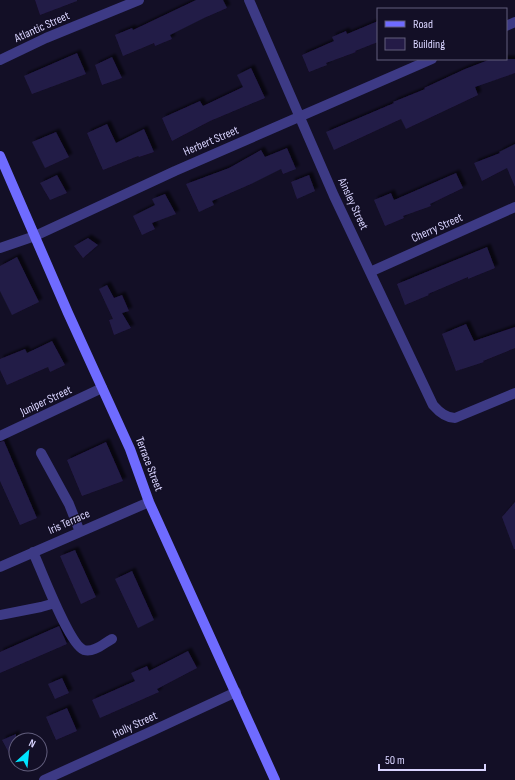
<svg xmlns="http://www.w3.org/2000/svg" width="515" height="780" font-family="'Sofia Sans Condensed',sans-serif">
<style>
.building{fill:#241b47;filter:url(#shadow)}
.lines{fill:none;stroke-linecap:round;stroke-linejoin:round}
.street{stroke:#3d3a85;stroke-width:10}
.secondary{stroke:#6f6bff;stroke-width:10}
.labels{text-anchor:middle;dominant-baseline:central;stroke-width:3;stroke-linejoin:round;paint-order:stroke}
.street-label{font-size:12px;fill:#d9d4ff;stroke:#130f26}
</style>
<defs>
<filter id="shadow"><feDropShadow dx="3.5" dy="-3.5" stdDeviation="1" flood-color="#0009"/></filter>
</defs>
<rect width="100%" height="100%" fill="#130f26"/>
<path class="building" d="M35 0H77V1L40 15Z
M196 0H223L227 8 204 18 170 35 172 39 155 46 154 43 123 56 115 35 132 28 133 30Z
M378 21V42L355 51 356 52 326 63 327 65 309 72 302 55 334 41 332 37 346 31 347 34Z
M77 53 86 74 32 94 24 76Z
M112 57 122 78 102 85 95 65Z
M491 59H515V73L475 87 478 95 406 129 401 119 334 150 326 132 394 103 393 102 425 89 424 88 465 69Z
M251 68 265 98 210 121 172 141 162 118 200 101 203 106 243 87 237 75Z
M107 124 116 143 144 129 154 152 139 157 138 156 103 170 87 133Z
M56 132 69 157 45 168 32 142Z
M515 144V187L507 168 482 181 474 163 500 153 499 152Z
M287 148 296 169 283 174 281 169 251 184 212 201 214 205 199 212 186 184 229 168 261 150 265 157Z
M456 173 463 188 430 204 431 206 403 216 404 218 385 226 374 200 391 193 394 200Z
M57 175 67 193 50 200 40 183Z
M309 175 315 191 297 199 291 182Z
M165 194 176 214 152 223 155 229 142 235 133 216 155 205 152 199Z
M88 238 98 245 83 258 74 246Z
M487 247 495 268 468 279V277L428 294 429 295 405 305 397 284Z
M17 257 39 302 12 315 0 291V266Z
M107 285 114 298 122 295 129 311 122 313 131 328 114 335 109 320 113 319 99 289Z
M466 324 474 341 515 327V348L483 361 484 362 456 371 442 334Z
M52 341 65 365 50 372 48 367 7 385 0 370V359L25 349 27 353Z
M4 441 37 518 20 525 0 481V442Z
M106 442 123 481 82 496 67 460Z
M515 502V549H514L502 517Z
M75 550 96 597 81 604 60 556Z
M132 571 154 620 138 628 115 579Z
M59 626 67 644 0 673V652Z
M188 651 197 668 157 689 159 692 100 718 92 700 135 681 131 673 147 666 149 671Z
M62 678 69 693 55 699 48 684Z
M67 708 77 731 56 740 46 717Z
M16 734V766L2 740Z"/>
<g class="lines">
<path class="street" d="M249 0 334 196 433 405C439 412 446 418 455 418L515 393
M506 26 515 22
M0 60 46 38 139 0
M0 248 35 236 175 171 432 59
M370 272 515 207
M0 436 102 388
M41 453 69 504 80 532
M33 552C41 569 69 645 84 650 94 653 104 643 112 639
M0 567 149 502
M0 615 41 607 55 603
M44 780 152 731 236 692"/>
<path class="secondary" d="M0 156 68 313 130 449 149 502 275 780"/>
</g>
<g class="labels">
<g class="street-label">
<text transform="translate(42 27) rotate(-24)">Atlantic Street</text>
<text transform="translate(211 141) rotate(-23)">Herbert Street</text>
<text transform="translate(353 204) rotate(65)">Ainsley Street</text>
<text transform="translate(437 228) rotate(-24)">Cherry Street</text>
<text transform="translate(46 401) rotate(-25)">Juniper Street</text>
<text transform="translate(149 464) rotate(69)">Terrace Street</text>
<text transform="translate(69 522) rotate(-24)">Iris Terrace</text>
<text transform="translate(135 725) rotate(-25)">Holly Street</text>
</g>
</g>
<rect x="377" y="8" width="130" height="52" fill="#130f26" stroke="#625e7d"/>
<rect x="385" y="21" width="20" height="6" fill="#6f6bff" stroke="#625e7d"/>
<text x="413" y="28" font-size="12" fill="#d9d4ff">Road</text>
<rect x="385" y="38" width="20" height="12" fill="#241b47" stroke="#625e7d"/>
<text x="413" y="48" font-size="12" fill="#d9d4ff">Building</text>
<g transform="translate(28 752) rotate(27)"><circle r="19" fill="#130f26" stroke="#625e7d"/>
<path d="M0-3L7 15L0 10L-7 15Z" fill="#00e5ff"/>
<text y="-6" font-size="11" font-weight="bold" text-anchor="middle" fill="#d9d4ff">N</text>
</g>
<path d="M379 764v6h106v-6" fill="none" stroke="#d9d4ff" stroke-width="2"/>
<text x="385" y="764" font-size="12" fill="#d9d4ff" stroke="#130f26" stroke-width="3" paint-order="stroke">50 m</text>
</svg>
